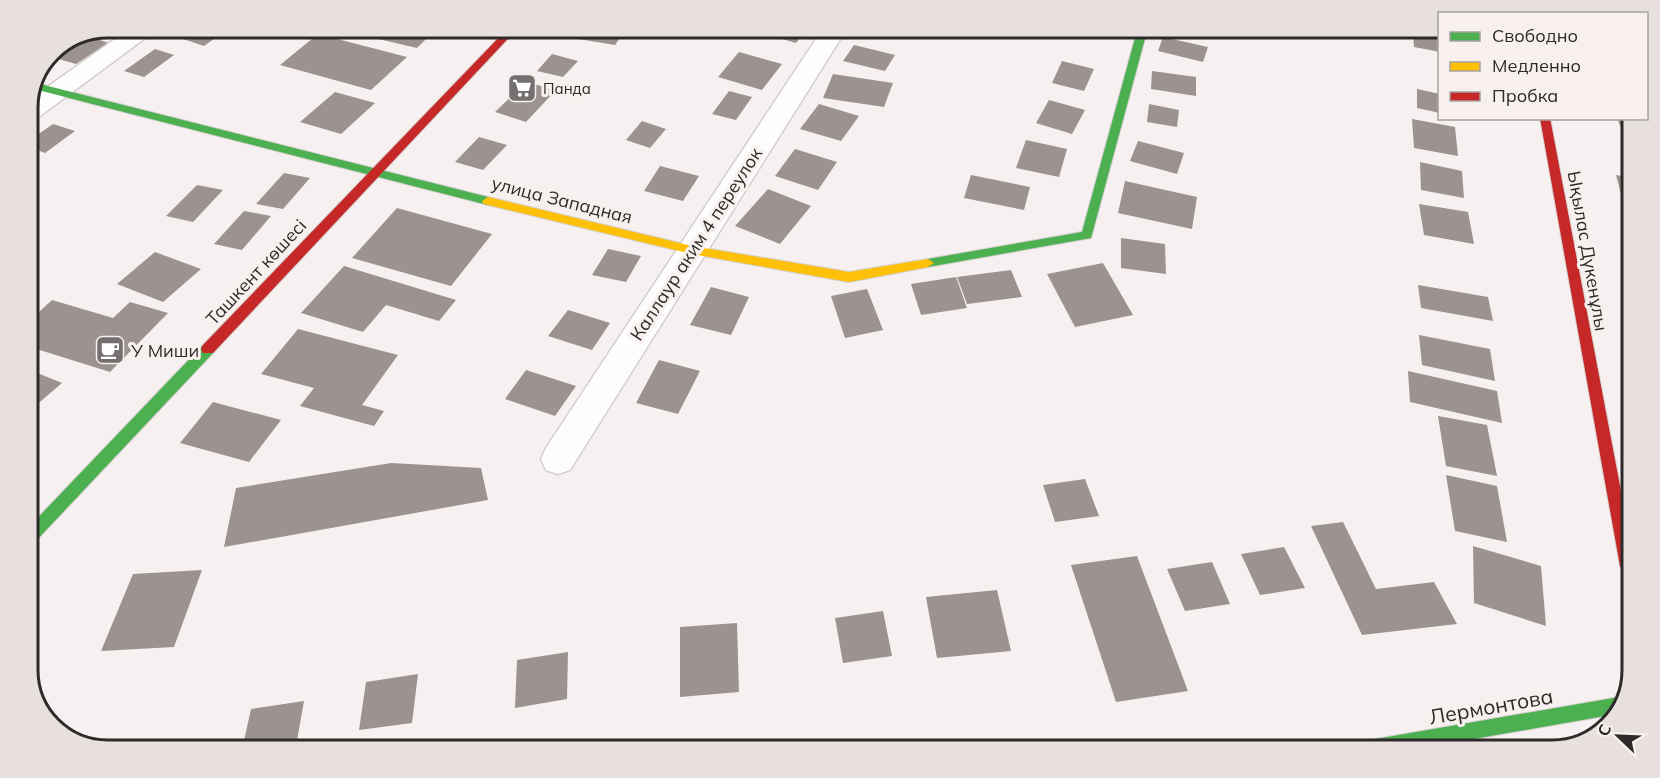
<svg xmlns="http://www.w3.org/2000/svg" width="1660" height="778" font-family="Mulish,sans-serif">
<style>
.building{fill:#9c9290}
.lines{fill:none;stroke-linecap:round;stroke-linejoin:round}
.street-casing{stroke:#d3cfce;stroke-width:3}
.fast-casing{stroke:#d3cfce;stroke-width:2}
.slow-casing{stroke:#d3cfce;stroke-width:2}
.jam-casing{stroke:#d3cfce;stroke-width:2}
.street{fill:#fefdfd;fill-rule:evenodd}
.fast{fill:#4caf50;fill-rule:evenodd}
.slow{fill:#ffc107;fill-rule:evenodd}
.jam{fill:#c62828;fill-rule:evenodd}
.labels{text-anchor:middle;dominant-baseline:central;stroke-width:6;stroke-linejoin:round;paint-order:stroke}
.far-poi-label{font-size:15px;fill:#2d2a29;stroke:#f8f0ee;text-anchor:start}
.street-label{font-size:18px;fill:#2d2a29;stroke:#f8f0ee}
.poi-label{font-size:18px;fill:#2d2a29;stroke:#f8f0ee;text-anchor:start}
.near-street-label{font-size:21px;fill:#2d2a29;stroke:#f8f0ee}
.rim{fill:none;stroke:#2d2a29;stroke-width:3}
</style>
<rect width="100%" height="100%" fill="#f6f1f0"/>
<path class="building" d="M186 27H208L229 28 204 46 174 36Z
M331 28H437L417 48Z
M565 29H626L615 45 560 36Z
M755 30H806L796 43 754 31Z
M854 30H897L895 38 853 33Z
M1413 33H1440V52L1414 47Z
M318 34 407 57 371 90 280 65Z
M88 36 109 43 76 64 55 58Z
M1163 37 1208 47 1203 62 1158 51Z
M854 45 895 55 885 71 843 61Z
M155 49 174 55 144 77 124 71Z
M739 52 782 64 762 90 718 77Z
M552 54 578 61 563 77 537 71Z
M1062 61 1094 69 1084 91 1052 83Z
M1152 71 1196 77V96L1151 89Z
M833 74 893 83 884 107 823 98Z
M526 82 556 90 526 122 495 112Z
M1417 89 1440 94V113L1417 108Z
M729 91 752 97 736 120 712 114Z
M335 92 375 103 341 134 300 122Z
M1049 100 1085 110 1072 134 1036 123Z
M819 104 859 116 841 141 800 129Z
M1149 104 1179 110 1177 127 1147 122Z
M1617 118H1633V130L1621 128Z
M1412 119 1455 127 1458 156 1414 148Z
M642 121 666 129 650 148 626 140Z
M53 124 75 131 45 153 27 146V142Z
M479 137 507 145 483 170 455 162Z
M1026 140 1067 149 1059 177 1016 168Z
M1138 141 1184 153 1177 174 1130 161Z
M795 149 837 162 818 190 775 176Z
M1420 162 1462 171 1464 198 1421 190Z
M660 166 699 176 683 201 644 191Z
M284 173 310 178 283 209 256 204Z
M971 175 1030 187 1024 210 964 198Z
M1616 175 1632 178V204L1623 202Z
M1125 181 1197 197 1192 229 1118 213Z
M197 185 223 190 193 222 166 216Z
M768 189 811 206 780 244 735 226Z
M1419 204 1468 212 1474 244 1424 235Z
M397 208 492 234 451 286 352 258Z
M244 211 271 216 242 250 214 244Z
M1121 238 1165 244 1166 274 1121 268Z
M608 249 641 256 626 282 592 275Z
M155 252 201 269 163 302 117 284Z
M1103 263 1133 315 1075 327 1047 274Z
M344 266 456 300 439 321 386 305 363 332 301 313Z
M1011 270 1022 297 967 304 957 277Z
M956 277 967 308 921 315 911 284Z
M1418 285 1488 297 1493 321 1421 308Z
M711 287 749 297 731 335 690 325Z
M867 289 883 330 845 338 831 296Z
M52 300 113 318 130 302 168 313 110 372 27 346V323Z
M568 310 610 323 592 350 548 336Z
M298 329 398 355 362 405 384 411 374 426 300 406 314 388 261 374Z
M1419 335 1490 349 1495 381 1422 365Z
M659 360 700 371 678 414 636 403Z
M526 370 576 386 555 416 505 399Z
M1408 371 1497 391 1502 423 1410 402Z
M35 372 62 383 27 413V379Z
M213 402 281 420 249 462 180 443Z
M1438 416 1487 425 1497 476 1446 466Z
M391 463 481 468 488 500 224 547 236 488Z
M1446 475 1497 486 1507 542 1455 531Z
M1085 479 1099 516 1055 522 1043 485Z
M1343 522 1376 589 1434 582 1457 624 1362 635 1311 526Z
M1473 546 1541 566 1546 626 1474 603Z
M1284 547 1305 588 1260 595 1241 554Z
M1137 556 1188 691 1116 702 1071 565Z
M1212 562 1230 604 1185 611 1167 569Z
M202 570 174 647 101 651 133 574Z
M997 590 1011 651 937 658 926 597Z
M883 611 892 656 843 663 835 618Z
M737 623 739 692 680 697V627Z
M568 652 567 699 515 708 517 660Z
M418 674 412 723 359 730 366 682Z
M304 701 296 746 243 745 251 709Z"/>
<g class="lines">
<g class="street-casing">
<path id="street" d="M132 27H160L36 119 27 121 29 100Z
M822 30H846L570 470 558 474 546 470 541 459 546 448Z"/>
</g>
<g class="fast-casing">
<path id="fast" d="M1137 31H1147L1091 238 928 267 924 266 922 263 928 259 1082 232Z
M36 83 488 197 494 201 488 205 34 89Z
M208 344 215 349 213 353 32 545 27 547V529L203 345Z
M1625 696 1627 701 1616 714 1411 750H1355L1358 744 1364 741Z"/>
</g>
<g class="slow-casing">
<path id="slow" d="M488 197 692 246 849 272 928 259 934 263 928 267 849 282 692 254 484 204 482 201Z"/>
</g>
<g class="jam-casing">
<path id="jam" d="M507 29H517L213 353H203L201 349 203 345Z
M1540 118H1550L1628 528V573L1623 571 1620 566Z"/>
</g>
<use href="#street" class="street"/>
<use href="#fast" class="fast"/>
<use href="#slow" class="slow"/>
<use href="#jam" class="jam"/>
</g>
<defs>
<g id="supermarket-square" transform="scale(1.5)"><rect x="-9" y="-9" width="18" height="18" rx="4" fill="#73706f" stroke="#f8f0ee"/><path d="M-6-5.5h2.5l.6 2H6L4.5 2H-2.5L-4.4-4H-6ZM-1.5 3.2a1.3 1.3 0 1 0 .1 0ZM3 3.2a1.3 1.3 0 1 0 .1 0Z" fill="#fff"/></g>
<g id="cafe-square" transform="scale(1.5)"><rect x="-9" y="-9" width="18" height="18" rx="4" fill="#73706f" stroke="#f8f0ee"/><path d="M-5.5-4.5H6V0H3Q3 3.5 0 3.5H-2.5Q-5.5 3.5-5.5 0ZM3-3.2v2h1.7v-2ZM-6 4.5H4V6H-6Z" fill="#fff"/></g>
</defs>
<g fill-rule="evenodd">
<use href="#supermarket-square" x="522" y="88"/>
<use href="#cafe-square" x="110" y="350"/>
</g>
<g class="labels">
<g class="far-poi-label">
<text x="543" y="88">Панда</text>
</g>
<g class="street-label">
<text transform="translate(562 200) rotate(14)">улица Западная</text>
<text transform="translate(696 244) rotate(-57)">Каллаур аким 4 переулок</text>
<text transform="translate(1588 251) rotate(80)">Ықылас Дүкенұлы</text>
<text transform="translate(256 272) rotate(-47)">Ташкент көшесі</text>
</g>
<g class="poi-label">
<text x="131" y="350">У Миши</text>
</g>
<g class="near-street-label">
<text transform="translate(1491 706) rotate(-10)">Лермонтова</text>
</g>
</g>
<path d="M0 0H1660V778H0ZM108 38H1552A70 70 0 0 1 1622 108V670A70 70 0 0 1 1552 740H108A70 70 0 0 1 38 670V108A70 70 0 0 1 108 38Z" fill="#e8e0de" fill-rule="evenodd"/>
<path class="rim" d="M108 38H1552A70 70 0 0 1 1622 108V670A70 70 0 0 1 1552 740H108A70 70 0 0 1 38 670V108A70 70 0 0 1 108 38Z"/>
<rect x="1438" y="12" width="210" height="108" fill="#f8f0ee" stroke="#a7a19f" stroke-width="1.5"/>
<rect x="1450" y="32" width="30" height="9" fill="#4caf50" stroke="#a7a19f" stroke-width="1.5"/>
<text x="1492" y="42" font-size="18" fill="#2d2a29">Свободно</text>
<rect x="1450" y="62" width="30" height="9" fill="#ffc107" stroke="#a7a19f" stroke-width="1.5"/>
<text x="1492" y="72" font-size="18" fill="#2d2a29">Медленно</text>
<rect x="1450" y="92" width="30" height="9" fill="#c62828" stroke="#a7a19f" stroke-width="1.5"/>
<text x="1492" y="102" font-size="18" fill="#2d2a29">Пробка</text>
<g transform="translate(1618 736) rotate(293)" stroke="#f8f0ee" stroke-width="4.5" paint-order="stroke">
<path d="M0-4.5L10 22L0 15L-10 22Z" fill="#2d2a29"/>
<text y="-9" font-size="16" font-weight="bold" text-anchor="middle" fill="#2d2a29">С</text>
</g>
</svg>
